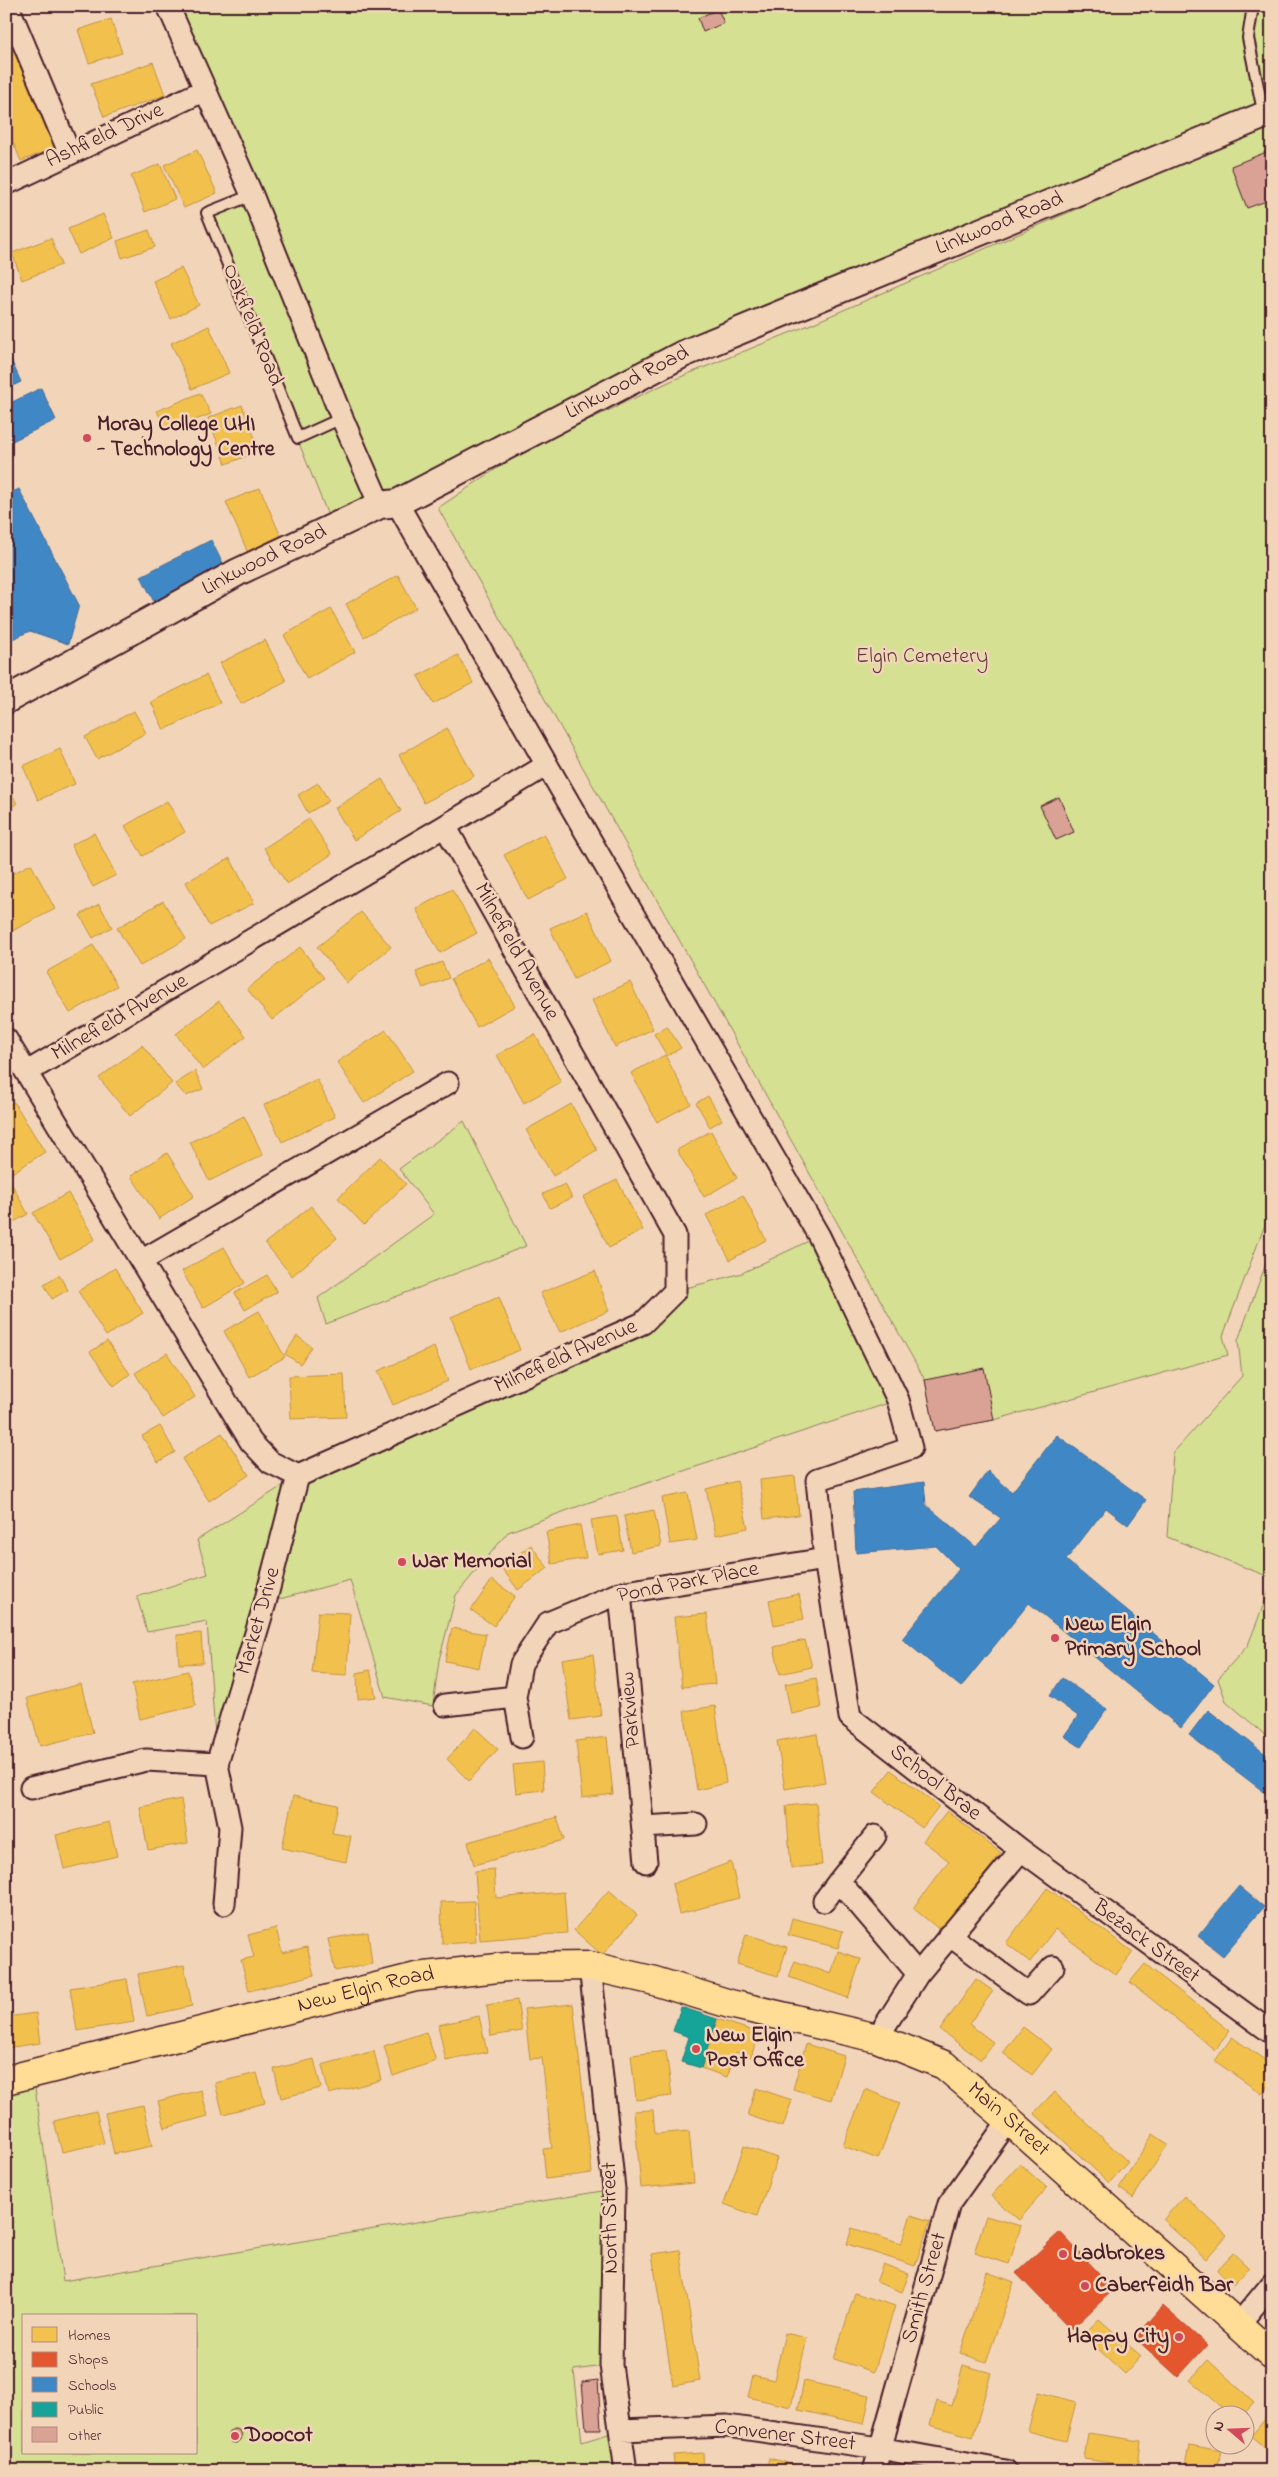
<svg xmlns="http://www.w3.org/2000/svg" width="1278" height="2477" font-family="'Indie Flower',sans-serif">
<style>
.green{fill:#d5e093;stroke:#90805f;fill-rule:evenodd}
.homes{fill:#f2c14e;stroke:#c09044}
.shops{fill:#e4572e;stroke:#b6462d}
.schools{fill:#3f88c5;stroke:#426897}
.public{fill:#17a398;stroke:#267b77}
.building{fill:#daa294;stroke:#4a1f2b}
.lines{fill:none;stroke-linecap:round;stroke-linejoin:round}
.service-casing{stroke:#4a1f2b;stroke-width:14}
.minor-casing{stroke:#4a1f2b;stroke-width:25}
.tertiary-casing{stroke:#4a1f2b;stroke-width:30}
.primary-casing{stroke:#4a1f2b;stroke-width:31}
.service{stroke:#f2d5b9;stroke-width:10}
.minor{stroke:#f2d5b9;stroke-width:21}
.tertiary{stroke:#f2d5b9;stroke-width:26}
.primary{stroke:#ffdd96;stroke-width:28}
.poi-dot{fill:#d1495b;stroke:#f2d5b9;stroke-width:2}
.labels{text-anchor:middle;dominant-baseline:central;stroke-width:5;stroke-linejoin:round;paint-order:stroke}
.street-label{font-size:22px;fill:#4a1f2b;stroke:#f2d5b9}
.poi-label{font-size:22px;font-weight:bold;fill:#4a1f2b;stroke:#f2d5b9;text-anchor:start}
.park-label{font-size:22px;fill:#5f3c3b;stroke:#f2d5b9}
</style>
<rect width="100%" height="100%" fill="#f2d5b9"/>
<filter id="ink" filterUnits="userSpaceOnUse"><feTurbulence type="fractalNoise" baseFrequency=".02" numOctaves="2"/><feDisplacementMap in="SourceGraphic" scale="10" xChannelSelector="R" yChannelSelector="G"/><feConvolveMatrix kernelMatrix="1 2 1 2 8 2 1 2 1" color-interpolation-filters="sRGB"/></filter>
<g filter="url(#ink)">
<path class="green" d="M168 6H1272V112L683 354 333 528 207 213 251 196Z
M1268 126 1272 133V1206L1223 1336 1228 1355 994 1420 935 1431 925 1380 438 508 523 451 673 380 809 325Z
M464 1121 526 1246 326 1324 318 1298 434 1214 399 1169Z
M819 1236 898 1400 590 1502 508 1532 456 1595 439 1660 433 1706 385 1697 350 1580 265 1603 217 1764 207 1621 147 1632 137 1597 208 1574 197 1540 298 1476 643 1323 675 1291 742 1273Z
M1272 1247V1578L1167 1537 1173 1453 1242 1376 1238 1340Z
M1272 1583V1741L1226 1701 1218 1679 1248 1645Z
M33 2074 63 2281 614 2189 611 2365 574 2370 582 2442 621 2430 626 2471H6V2080ZM24 2316H196V2453H24Z"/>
<path class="homes" d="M124 6H139L127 12Z
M111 19 122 53 89 63 78 30Z
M6 27 56 147 21 161 6 126Z
M153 62 165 95 104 117 91 84Z
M197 150 217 193 184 208 164 165Z
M160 164 175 199 145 212 131 176Z
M103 214 114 238 79 254 68 229Z
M149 230 155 247 122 258 117 241Z
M51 238 61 265 22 280 12 253Z
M6 268 12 283 6 285Z
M181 268 199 305 171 319 153 281Z
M209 326 229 373 192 389 171 343Z
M200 393 211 414 167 431 157 411Z
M242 405 260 451 226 464 208 418Z
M260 488 282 539 248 553 226 502Z
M398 575 416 608 364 637 346 604Z
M331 609 355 652 307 679 284 635Z
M265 640 286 681 241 704 220 663Z
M458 655 473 683 433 704 418 676Z
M206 675 220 703 164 730 151 702Z
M134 711 146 733 97 759 85 737Z
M447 728 474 776 424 803 399 755Z
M60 749 75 784 38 800 23 766Z
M382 779 401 811 354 840 335 808Z
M6 782 17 804 6 809Z
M318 783 329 801 308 813 298 795Z
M167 801 185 832 143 856 125 826Z
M309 819 332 854 287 884 264 848Z
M94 833 116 875 93 887 71 845Z
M544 834 568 879 528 900 504 855Z
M230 858 254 903 209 926 186 882Z
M31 864 55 909 12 931 6 920V877Z
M452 889 477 933 440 953 416 909Z
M163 901 186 939 140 966 117 928Z
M99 904 112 927 93 938 80 915Z
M587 911 611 961 574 979 550 928Z
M361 912 391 947 347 983 317 947Z
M93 945 117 986 70 1013 46 972Z
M300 947 324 978 272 1020 247 989Z
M488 958 515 1006 477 1027 451 979Z
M442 962 449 978 423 988 416 972Z
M630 982 653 1029 615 1047 592 1000Z
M219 1001 246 1036 203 1070 176 1034Z
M667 1026 681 1048 667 1056 654 1034Z
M386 1030 413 1071 364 1103 337 1062Z
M535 1034 561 1082 524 1103 497 1055Z
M142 1045 172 1083 130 1116 99 1078Z
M665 1055 691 1104 657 1122 631 1073Z
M195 1071 203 1089 186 1096 175 1084Z
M317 1079 335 1117 282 1142 264 1105Z
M708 1096 722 1120 710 1127 696 1103Z
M14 1102 45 1152 12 1173 6 1163V1107Z
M571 1104 597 1150 553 1176 526 1130Z
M244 1116 263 1155 209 1181 190 1142Z
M711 1131 737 1178 704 1197 677 1150Z
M167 1153 194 1196 159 1219 131 1176Z
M380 1157 406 1184 364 1225 338 1198Z
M617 1180 643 1230 609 1248 583 1197Z
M10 1181 28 1214 10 1224 6 1217V1183Z
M565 1184 572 1198 550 1208 543 1194Z
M68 1193 95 1239 60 1259 33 1213Z
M743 1195 766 1240 730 1260 706 1215Z
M311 1206 337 1238 292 1276 265 1243Z
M224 1247 245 1283 203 1308 182 1271Z
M115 1268 143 1313 106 1336 78 1291Z
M595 1271 609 1311 560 1332 540 1293Z
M59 1275 68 1290 52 1299 44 1284Z
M267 1275 277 1292 245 1310 235 1293Z
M499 1297 520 1350 471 1369 451 1317Z
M259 1311 285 1357 249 1377 224 1331Z
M297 1336 312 1347 300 1364 285 1354Z
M107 1341 130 1374 114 1386 90 1352Z
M434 1347 448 1381 393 1405 378 1371Z
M167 1353 195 1397 163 1418 135 1373Z
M344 1374 346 1417 291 1419 289 1376Z
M160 1426 175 1452 158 1462 142 1436Z
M222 1433 249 1475 209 1501 182 1459Z
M795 1476 799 1515 764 1519 760 1480Z
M737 1481 748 1528 716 1535 706 1489Z
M688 1493 697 1540 670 1544 662 1498Z
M654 1510 661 1546 631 1552 624 1516Z
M617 1516 623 1550 598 1554 591 1520Z
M580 1525 586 1558 552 1564 546 1532Z
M531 1545 548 1568 518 1590 501 1567Z
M492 1580 515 1596 494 1626 471 1610Z
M799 1594 804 1619 774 1625 769 1600Z
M318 1612 350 1613 347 1675 312 1673Z
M707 1614 715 1684 682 1687 674 1617Z
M452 1628 486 1634 479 1668 445 1661Z
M201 1633 203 1663 179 1664 177 1635Z
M805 1640 812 1667 780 1674 774 1647Z
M593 1654 601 1716 571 1720 562 1659Z
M370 1670 376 1697 358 1699 357 1673Z
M188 1671 196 1706 140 1719 132 1684Z
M816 1678 821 1708 791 1714 785 1684Z
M81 1684 93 1733 40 1746 27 1698Z
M715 1706 726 1783 697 1790 684 1711Z
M475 1728 498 1749 469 1781 447 1759Z
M817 1734 825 1782 785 1789 777 1741Z
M607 1737 613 1794 582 1798 576 1741Z
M542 1762 544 1790 516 1793 513 1765Z
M891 1770 939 1806 922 1828 874 1792Z
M293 1796 338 1805 332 1833 351 1836 346 1862 282 1848Z
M181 1799 188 1843 148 1850 140 1807Z
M816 1803 822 1865 791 1868 786 1806Z
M947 1811 1001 1853 941 1931 913 1908 949 1861 923 1841Z
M557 1817 564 1840 474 1865 468 1842Z
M109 1822 117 1856 64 1869 56 1835Z
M731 1862 739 1898 679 1914 672 1884Z
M494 1869 496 1898 564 1892 567 1933 480 1940 475 1871Z
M1047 1888 1133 1952 1116 1975 1055 1929 1030 1962 1006 1943Z
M609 1890 637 1915 602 1955 574 1930Z
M474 1901 476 1942 442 1944 441 1902Z
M792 1918 843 1931 838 1948 788 1935Z
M276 1928 282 1953 307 1947 314 1975 249 1991 241 1960 254 1957 248 1935Z
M368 1932 372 1964 335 1971 328 1939Z
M746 1934 787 1947 778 1976 737 1964Z
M838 1951 861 1959 848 1998 789 1977 795 1961 831 1974Z
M1145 1964 1230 2031 1215 2050 1130 1982Z
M184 1965 192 2006 147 2016 138 1974Z
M127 1979 134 2022 77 2031 70 1988Z
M976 1979 993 1991 969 2024 993 2042 981 2060 940 2030Z
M517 2000 522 2031 491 2036 487 2005Z
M573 2004 592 2173 546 2179 543 2149 552 2148 542 2058 530 2059 524 2009Z
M36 2013 40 2043 6 2048V2017Z
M479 2016 487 2052 446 2061 438 2025Z
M717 2019 759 2033 751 2057 736 2052 727 2077 701 2068Z
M1023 2027 1052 2049 1032 2075 1003 2053Z
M426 2032 436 2061 393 2076 384 2046Z
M1232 2037 1272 2065V2081L1262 2094 1215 2061Z
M806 2044 844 2056 831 2100 793 2089Z
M374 2051 381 2080 329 2094 322 2065Z
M666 2051 672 2096 636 2100 631 2055Z
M314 2059 321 2088 281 2098 274 2069Z
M257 2073 265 2103 223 2114 215 2083Z
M756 2088 792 2100 783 2127 747 2115Z
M865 2089 900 2103 878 2159 843 2146Z
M201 2090 208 2116 165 2128 158 2101Z
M1054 2092 1128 2162 1109 2183 1034 2113Z
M143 2105 152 2146 114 2154 105 2113Z
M653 2110 655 2134 689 2131 694 2183 641 2188 634 2111Z
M96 2111 104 2143 62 2152 54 2121Z
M1153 2134 1168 2144 1133 2198 1119 2188Z
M744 2146 777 2158 757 2216 724 2204Z
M1020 2164 1047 2188 1019 2220 991 2196Z
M1184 2196 1227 2235 1206 2259 1163 2220Z
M911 2215 930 2221 915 2266 847 2244 852 2228 901 2244Z
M986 2216 1021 2226 1009 2264 974 2253Z
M680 2250 700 2381 673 2386 652 2254Z
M1233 2253 1249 2268 1233 2285 1217 2270Z
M883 2264 909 2274 902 2292 876 2282Z
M987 2272 1014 2282 986 2362 960 2353Z
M855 2293 895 2306 874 2372 834 2359Z
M1099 2319 1141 2356 1125 2374 1084 2336Z
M785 2333 807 2338 791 2407 748 2397 753 2375 774 2380Z
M1208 2360 1254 2402 1243 2414H1229L1190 2380Z
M963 2365 991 2373 973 2437 930 2425 937 2401 952 2406Z
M804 2381 870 2395 864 2424 798 2410Z
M1038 2392 1076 2402 1066 2441 1028 2431Z
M1271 2412 1272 2413V2454L1251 2436Z
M1088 2433 1141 2441 1138 2467 1084 2459Z
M1190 2445 1221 2451 1217 2471H1185Z
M703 2453 704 2471H675L673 2455Z
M769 2458 816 2471H766Z"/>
<path class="shops" d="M1060 2232 1114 2289 1071 2330 1016 2273Z
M1163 2306 1207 2345 1178 2377 1135 2338Z"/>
<path class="schools" d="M6 349 21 382 6 389Z
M41 388 56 420 6 444V405Z
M19 489 79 605 68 644 30 631 6 642V495Z
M211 540 226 570 156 606 141 576Z
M1057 1435 1146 1500 1128 1525 1106 1508 1066 1560 1214 1684 1181 1728 1029 1603 961 1687 902 1639 959 1569 936 1546 856 1553 853 1492 924 1482 926 1505 976 1547 1001 1518 969 1497 988 1471 1012 1492Z
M1062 1678 1107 1709 1081 1747 1064 1736 1078 1716 1050 1696Z
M1208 1710 1272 1759V1798L1189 1735Z
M1239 1886 1264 1907 1223 1956 1198 1936Z"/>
<path class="public" d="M681 2007 717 2019 701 2068 681 2062 689 2037 673 2031Z"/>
<path class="building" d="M718 9 724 23 703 32 698 18Z
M1269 151 1272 158V199L1247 208 1231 166Z
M1059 797 1074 832 1056 840 1040 806Z
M984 1368 994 1420 935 1431 925 1380Z
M598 2380 601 2429H586L582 2382Z
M228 2436a7 7 0 1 1 14 0a7 7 0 1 1-14 0Z"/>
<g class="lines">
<g class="service-casing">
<path id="service" d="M1253 6 1248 38 1264 116
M252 195 207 213 298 438 342 418"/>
</g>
<g class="minor-casing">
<path id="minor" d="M8 6 69 152
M168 6 252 195 342 418 380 505
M6 184 205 90
M547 765 819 1236 898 1400 911 1448 817 1480 825 1559 850 1717 1021 1850 1272 2033
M6 1039 251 1442 270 1462 298 1476 643 1323 675 1291V1235L445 826 547 765 397 503
M27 1072 445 826
M141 1261 448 1083
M620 1593 646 1862
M445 1705 515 1697
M522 1737 515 1697 521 1664 548 1623 620 1593 825 1559
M31 1788 146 1760 217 1764
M643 1827 696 1824
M839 1881 875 1836
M824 1901 839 1881 918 1974
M224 1904 230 1827 217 1764 265 1603 298 1476
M949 1935 1029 1994 1053 1967
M590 1966 614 2189 611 2365 626 2471
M877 2038 918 1974 1021 1850
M1238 2325 1272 2284
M621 2430 727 2426 879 2448 1006 2471
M874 2471 949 2204 1009 2120"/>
</g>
<g class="tertiary-casing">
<g id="tertiary">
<path id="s1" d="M6 700 238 572 380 505 397 503 683 354 1272 112"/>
</g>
</g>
<g class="primary-casing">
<g id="primary">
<path id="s2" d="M6 2080 416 1977 507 1967 590 1966 651 1980 730 2004 877 2038 944 2065 1009 2120 1272 2355"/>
</g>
</g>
<use href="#service" class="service"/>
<use href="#minor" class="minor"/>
<use href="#tertiary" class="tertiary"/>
<use href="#primary" class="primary"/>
</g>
</g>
<g class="poi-dot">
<circle cx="87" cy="438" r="5"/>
<circle cx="402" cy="1562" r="5"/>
<circle cx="1055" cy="1638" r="5"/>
<circle cx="696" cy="2049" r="5"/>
<circle cx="1063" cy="2254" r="5"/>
<circle cx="1085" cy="2286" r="5"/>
<circle cx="1179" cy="2337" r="5"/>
<circle cx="235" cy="2436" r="5"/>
</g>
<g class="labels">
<g class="street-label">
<text transform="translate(105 136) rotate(-25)">Ashfield Drive</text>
<text stroke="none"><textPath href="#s1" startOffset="1104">Linkwood Road</textPath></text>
<text transform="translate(252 325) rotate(68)">Oakfield Road</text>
<text stroke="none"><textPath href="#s1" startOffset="699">Linkwood Road</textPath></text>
<text stroke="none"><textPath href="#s1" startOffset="294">Linkwood Road</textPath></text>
<text transform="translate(516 952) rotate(61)">Milnefield Avenue</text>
<text transform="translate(120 1018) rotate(-30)">Milnefield Avenue</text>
<text transform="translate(566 1357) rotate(-24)">Milnefield Avenue</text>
<text transform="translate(688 1583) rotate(-11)">Pond Park Place</text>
<text transform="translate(259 1621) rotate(-74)">Market Drive</text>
<text transform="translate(631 1710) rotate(-95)">Parkview</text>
<text transform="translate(935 1783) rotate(38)">School Brae</text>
<text transform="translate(1146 1942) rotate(36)">Bezack Street</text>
<text stroke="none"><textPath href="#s2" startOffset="371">New Elgin Road</textPath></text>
<text stroke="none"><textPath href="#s2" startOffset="1050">Main Street</textPath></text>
<text transform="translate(611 2218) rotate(-91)">North Street</text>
<text transform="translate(925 2288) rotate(-74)">Smith Street</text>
<text transform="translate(785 2436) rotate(7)">Convener Street</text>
</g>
<g class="poi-label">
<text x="97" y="425">Moray College UHI<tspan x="97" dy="25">- Technology Centre</tspan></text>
<text x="412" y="1562">War Memorial</text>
<text x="1065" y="1625">New Elgin<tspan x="1065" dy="25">Primary School</tspan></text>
<text x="706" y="2036">New Elgin<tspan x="706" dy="25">Post Office</tspan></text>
<text x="1073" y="2254">Ladbrokes</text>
<text x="1095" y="2286">Caberfeidh Bar</text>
<text x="1169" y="2337" text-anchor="end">Happy City</text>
<text x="245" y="2436">Doocot</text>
</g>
<g class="park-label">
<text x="922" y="657">Elgin Cemetery</text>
</g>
</g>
<rect width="1278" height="2477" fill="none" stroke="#f2d5b9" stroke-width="25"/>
<rect x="12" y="12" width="1253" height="2452" fill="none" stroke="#4a1f2b" stroke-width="2" filter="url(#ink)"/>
<rect x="22" y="2314" width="175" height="140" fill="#f2d5b9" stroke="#af8c80"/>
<rect x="32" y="2327" width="25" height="15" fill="#f2c14e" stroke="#af8c80"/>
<text x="68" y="2340" font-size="15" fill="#4a1f2b">Homes</text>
<rect x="32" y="2352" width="25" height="15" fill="#e4572e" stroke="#af8c80"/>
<text x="68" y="2364" font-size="15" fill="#4a1f2b">Shops</text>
<rect x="32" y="2377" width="25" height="15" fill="#3f88c5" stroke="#af8c80"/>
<text x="68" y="2390" font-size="15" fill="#4a1f2b">Schools</text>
<rect x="32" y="2402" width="25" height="15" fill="#17a398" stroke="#af8c80"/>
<text x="68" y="2414" font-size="15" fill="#4a1f2b">Public</text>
<rect x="32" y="2427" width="25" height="15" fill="#daa294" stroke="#af8c80"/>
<text x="68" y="2440" font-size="15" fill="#4a1f2b">Other</text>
<g transform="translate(1230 2430) rotate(289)"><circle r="24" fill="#f2d5b9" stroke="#af8c80"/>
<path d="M0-4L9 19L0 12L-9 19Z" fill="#d1495b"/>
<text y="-8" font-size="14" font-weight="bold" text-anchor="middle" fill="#4a1f2b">N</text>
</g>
</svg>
